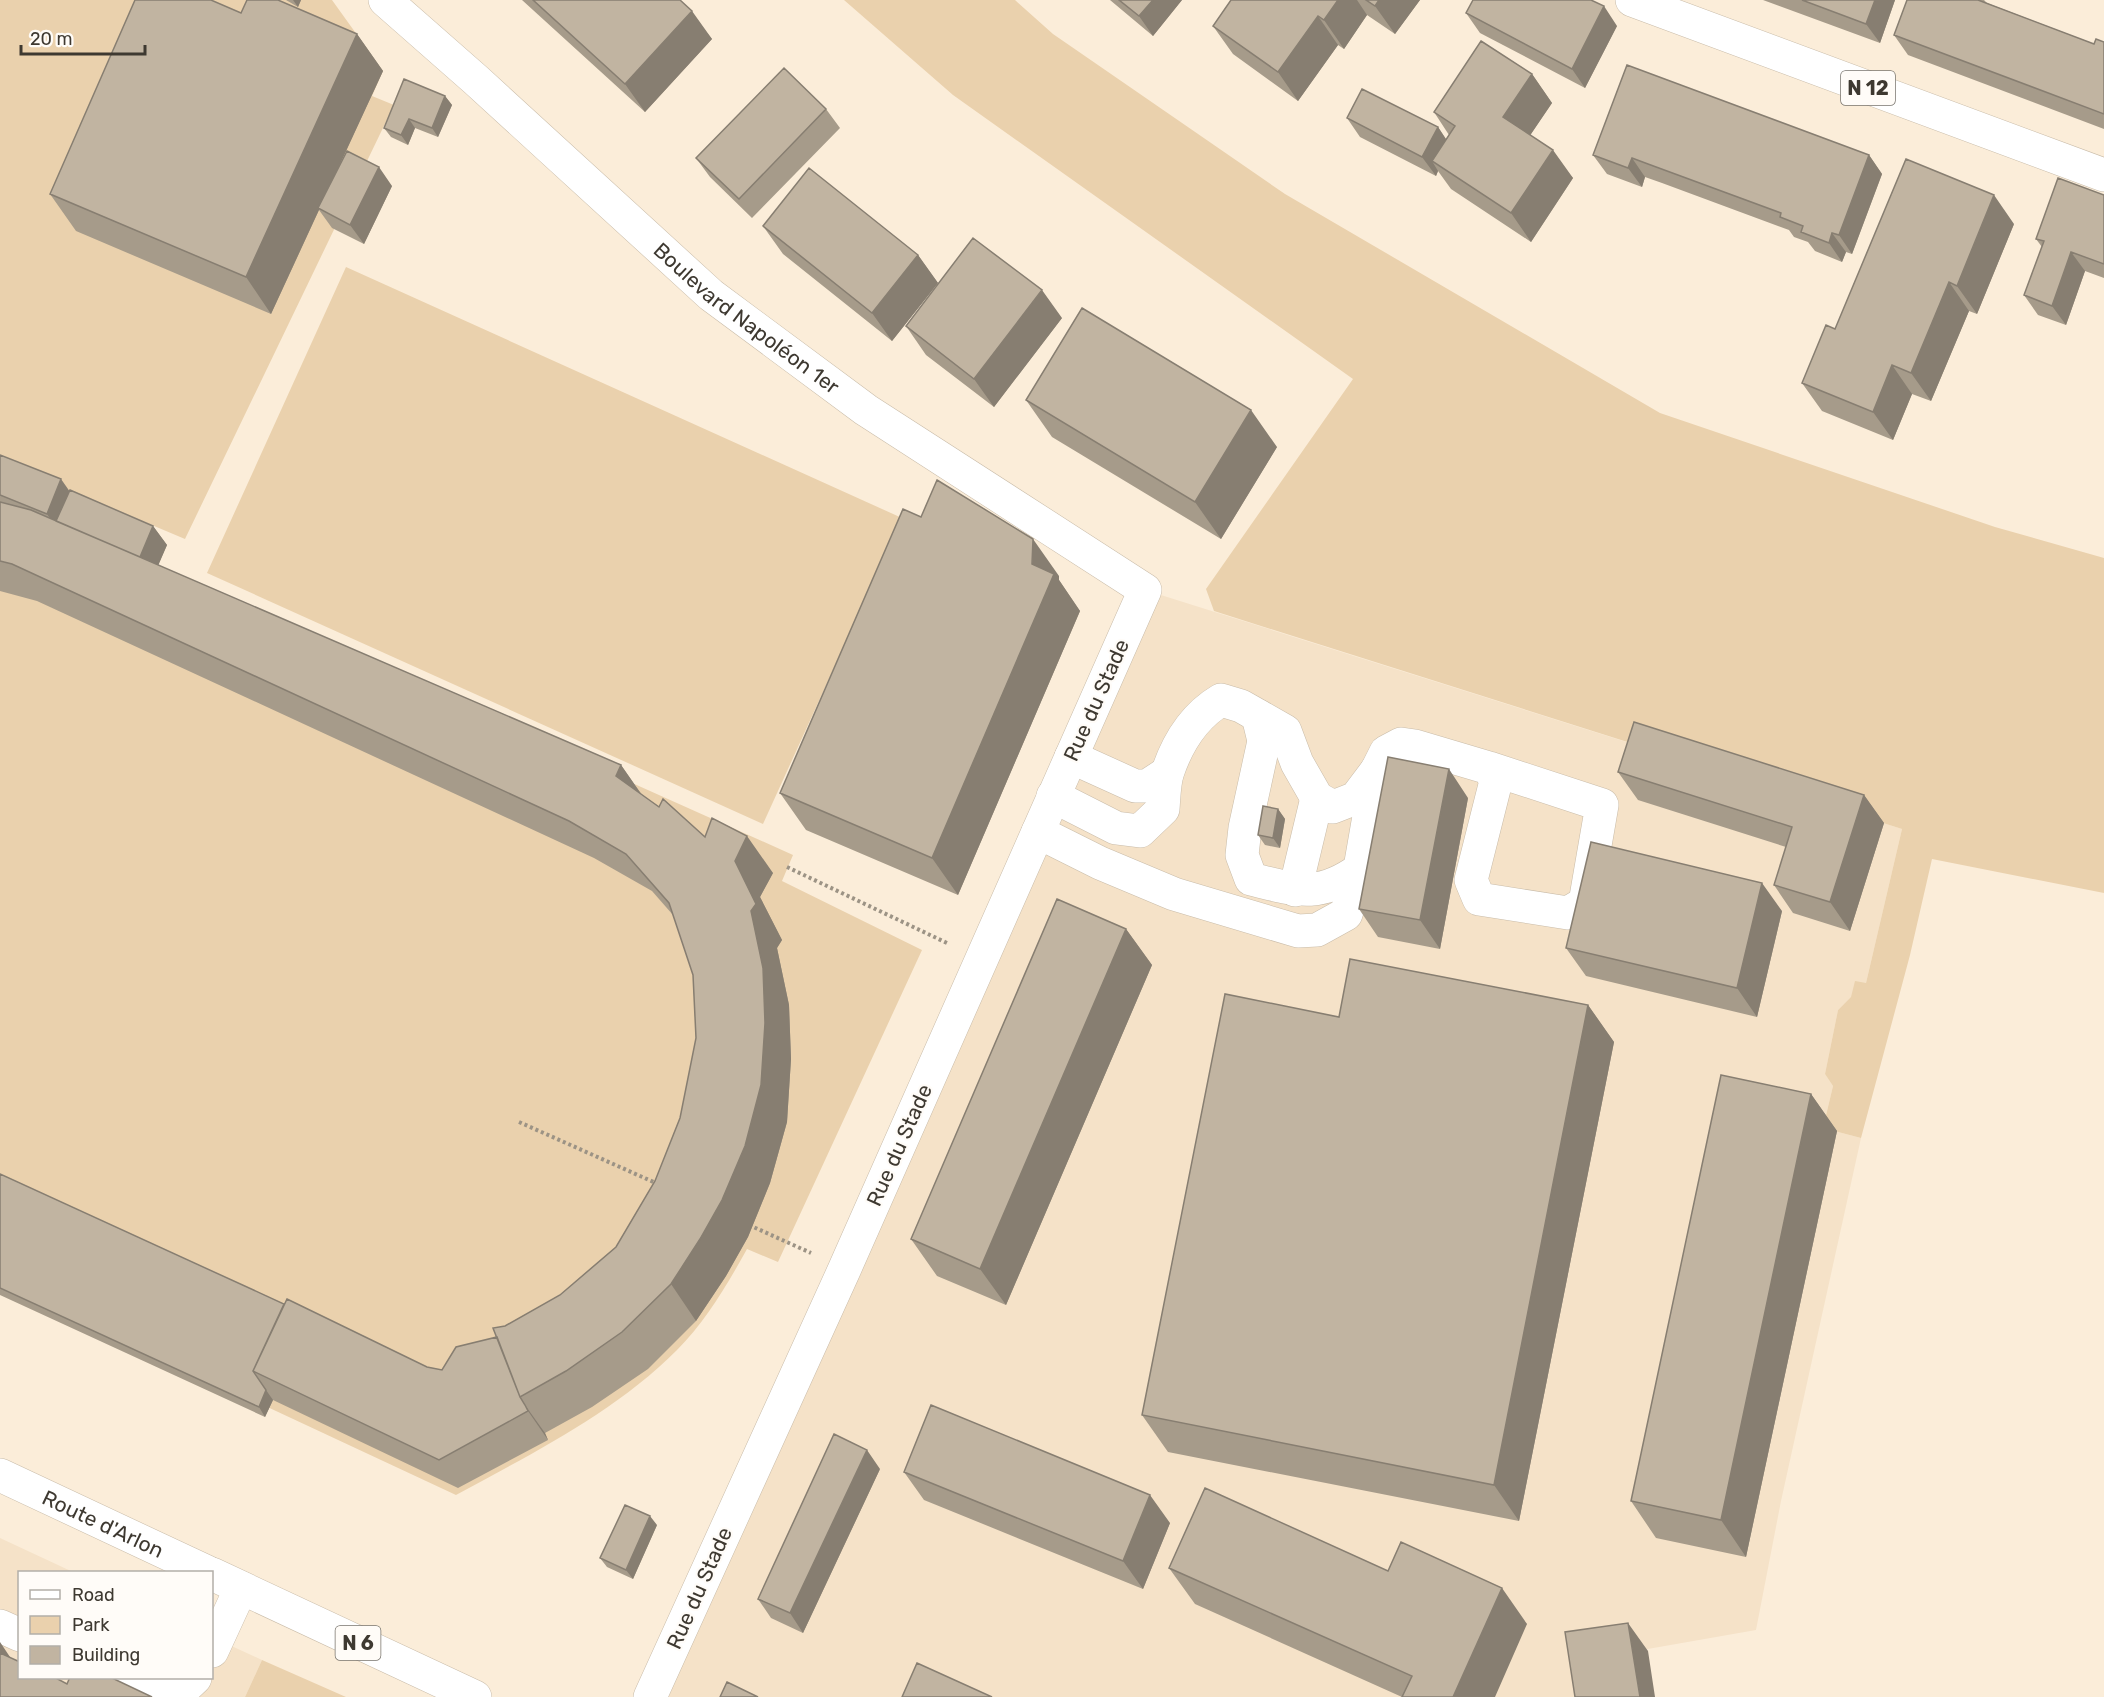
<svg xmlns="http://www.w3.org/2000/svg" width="2104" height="1697" font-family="Rubik,sans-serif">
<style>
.built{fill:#f5e2c8}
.green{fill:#ead1ad}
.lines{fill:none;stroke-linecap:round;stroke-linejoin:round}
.minor-casing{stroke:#c9bca9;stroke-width:34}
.major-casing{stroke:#c9bca9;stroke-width:34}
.path{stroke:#9c9385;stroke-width:4;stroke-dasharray:3 3;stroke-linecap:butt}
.minor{stroke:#fff;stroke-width:33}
.major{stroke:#fff;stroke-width:33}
.wall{fill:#a69b8a}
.shaded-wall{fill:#877e71}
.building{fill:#c1b4a1;stroke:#877e71;stroke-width:1.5}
.labels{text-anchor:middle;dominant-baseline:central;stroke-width:4.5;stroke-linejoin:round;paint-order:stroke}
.shield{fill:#fffcf8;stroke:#78746d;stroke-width:1.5}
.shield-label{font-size:20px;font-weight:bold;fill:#3e3931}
.street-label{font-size:21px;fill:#3e3931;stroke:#fffcf8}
</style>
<rect width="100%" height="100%" fill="#fbedd9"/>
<path class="built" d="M1145 590 1902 829 1866 983 1838 1010 1825 1074 1833 1086 1823 1128 1861 1138 1781 1501 1756 1630 1585 1660 1590 1697H650Z
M0 1538 73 1572H20V1678H212V1637L262 1660 245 1697H0Z"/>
<path class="green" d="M0 0H332L383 71 372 96 394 105 185 539 0 461Z
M844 0H1015L1053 34 1285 194 1660 413 1995 527 2104 558V893L1932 859 1910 955 1861 1138 1823 1128 1833 1086 1825 1074 1838 1010 1851 997 1855 981 1866 983 1902 829 1214 611 1206 589 1353 379 953 95Z
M346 267 902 518 763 824 207 573Z
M0 536 163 573 793 855 782 881 922 950 778 1262 747 1249C727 1285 706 1321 677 1350 614 1413 533 1453 456 1495L0 1282Z
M262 1660 346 1697H245Z"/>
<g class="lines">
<g class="minor-casing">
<g id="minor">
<path id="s1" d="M385 0 476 80 711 295 866 410 1145 590 845 1268 650 1697"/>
<path d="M1258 716 1264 741 1245 828 1242 855 1251 879C1296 890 1319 899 1360 869"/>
<path d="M1071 757 1135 786H1147L1167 773"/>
<path d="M1053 796 1116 828 1140 831 1163 809C1164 797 1164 782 1168 771 1178 742 1194 716 1221 700L1241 706 1285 731 1297 763 1317 798 1333 807 1356 798 1377 770"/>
<path d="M1038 832 1100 863 1174 894 1298 931 1317 930 1346 914 1359 874 1377 770 1386 752 1401 744 1415 746 1489 768 1602 805 1585 903 1568 913 1479 899 1471 880 1496 781 1489 768"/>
<path d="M1295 890 1317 798"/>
<path d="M0 1626 20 1635"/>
<path d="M212 1651 241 1588"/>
<path d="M114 1678 147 1693H179L195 1678"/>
</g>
</g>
<g class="major-casing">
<g id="major">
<path d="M1632 0 2104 175"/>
<path id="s2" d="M0 1475 207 1572"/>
<path d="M212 1574 475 1697"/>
</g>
</g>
<path class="path" d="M787 867 947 943
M519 1122 658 1184
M749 1225 811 1253"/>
<use href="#minor" class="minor"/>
<use href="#major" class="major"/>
</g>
<path class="wall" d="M286 0H301L298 7Z
M522 0H680L712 39 645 112Z
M1110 0H1182L1153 36Z
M1231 0H1420L1395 34 1367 15 1344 49 1338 45 1298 101 1233 54 1213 26Z
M1763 0H1895L1880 43Z
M1907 0H1984L1987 3 2094 44 2104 42V129L1908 55 1894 35Z
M241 13 357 34 383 71 336 172 392 186 364 244 332 228 319 210 271 314 76 231 50 194Z
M1466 13 1617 26 1585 88 1480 33Z
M1532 74 1552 103 1530 135 1573 178 1531 242 1451 189 1438 171 1436 176 1360 137 1347 118 1438 127 1446 139 1449 135 1434 112Z
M445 96 452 105 438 137 415 128 408 145 391 137 384 128Z
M826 109 840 128 752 218 710 177 696 158Z
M1593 155H1869L1882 174 1852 254 1846 252 1842 262 1815 251 1808 242 1794 237 1789 230 1662 183 1645 177 1642 187 1607 174Z
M2104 195V278L2085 271 2066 325 2038 315 2024 295 2042 247 2036 239Z
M2014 224 1977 314 1969 311 1931 401 1912 394 1893 440 1822 411 1802 383 1835 329Z
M763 226 918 255 938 283 892 341 783 254Z
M1062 318 994 407 926 355 906 326Z
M1026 400 1277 447 1221 539 1052 437Z
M0 455 69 491 153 526 167 545 158 565 621 765 642 795 705 837 773 873 760 897 782 940 777 948 789 1005 791 1059 787 1122 770 1183 748 1237 726 1276 696 1321 648 1369 592 1407 545 1433 548 1440 458 1488 273 1400 265 1417 0 1295V1174L284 1304 427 1367 442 1370 497 1337 505 1326 560 1295 616 1247 655 1181 680 1118 696 1038 693 975 673 915 652 891 594 858 37 601 0 591Z
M1059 576V580L1080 611 958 895 806 830 780 793Z
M1618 772 1864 795 1884 823 1850 931 1793 913 1774 885 1786 847 1638 800Z
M1468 798 1440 949 1378 937 1359 909Z
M1278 809 1285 819 1280 848 1265 845 1258 835Z
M1782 911 1757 1017 1586 976 1566 948Z
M1126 929 1152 965 1006 1305 937 1276 911 1239Z
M1588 1005 1614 1042 1519 1521 1168 1452 1142 1415 1339 1017Z
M1811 1094 1837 1131 1746 1557 1656 1538 1631 1501Z
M880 1469 803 1633 771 1618 758 1599Z
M904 1472 1170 1523 1143 1589 924 1500Z
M657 1525 633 1579 607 1567 600 1558Z
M1169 1568 1388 1571 1527 1624 1402 1697 1195 1604Z"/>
<path class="shaded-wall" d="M293 0H301L298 7Z
M1153 0H1182L1153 36 1139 16Z
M1338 0H1357L1367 15 1344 49 1324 20Z
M1379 0H1420L1395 34 1375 6Z
M1875 0H1895L1880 43 1866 24Z
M1604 6 1617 26 1585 88 1572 69Z
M692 11 712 39 645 112 625 84Z
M1318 16 1338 45 1298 101 1278 72Z
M357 34 383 71 271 314 246 277Z
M1532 74 1552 103 1523 146 1503 117Z
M445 96 452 105 438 137 432 128Z
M409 119 415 128 408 145 401 135Z
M1438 127 1451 147 1432 161 1438 171 1436 176 1422 157Z
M1553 150 1573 178 1531 242 1511 213Z
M1869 155 1882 174 1852 254 1839 235Z
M1632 158 1645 177 1642 187 1628 168Z
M379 167 392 186 364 244 350 225Z
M1994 195 2014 224 1977 314 1957 286Z
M1832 233 1846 252 1842 262 1829 243Z
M2071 252 2085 271 2066 325 2052 306Z
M918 255 938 283 892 341 872 313Z
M1949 282 1969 311 1931 401 1911 373Z
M1042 290 1062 318 994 407 974 379Z
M1892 365 1912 394 1893 440 1873 412Z
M1251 410 1277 447 1221 539 1195 502Z
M61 479 75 499 60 533 47 514Z
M153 526 167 545 149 587 135 567Z
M1033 539 1059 576V580L1080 611 958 895 932 858 1032 564Z
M621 765 646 801 616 776Z
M1449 769 1468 798 1440 949 1420 920Z
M1864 795 1884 823 1850 931 1830 902Z
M1278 809 1285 819 1280 848 1273 838Z
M747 836 773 873 760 897 782 940 777 948 789 1005 791 1059 787 1122 770 1183 748 1237 726 1276 696 1321 671 1284 735 861Z
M1762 883 1782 911 1757 1017 1737 988Z
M1126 929 1152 965 1006 1305 980 1269Z
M1588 1005 1614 1042 1519 1521 1494 1485Z
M1811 1094 1837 1131 1746 1557 1721 1520Z
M266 1390 273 1400 265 1417 259 1407Z
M525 1405 545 1433 548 1440 528 1411Z
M867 1450 880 1469 803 1633 790 1613Z
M1150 1495 1170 1523 1143 1589 1123 1561Z
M650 1516 657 1525 633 1579 626 1570Z
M1502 1588 1527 1624 1495 1697H1453Z
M1628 1623 1648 1651 1655 1697H1640Z
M0 1642 16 1666 0 1669Z"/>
<path class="building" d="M135 0H211L241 13 247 0H278L357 34 246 277 50 194Z
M533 0H680L692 11 625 84Z
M1119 0H1153L1139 16Z
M1231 0H1338L1324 20 1318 16 1278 72 1213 26Z
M1366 0H1379L1375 6Z
M1473 0H1591L1604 6 1572 69 1466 13Z
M1802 0H1875L1866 24Z
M1907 0H1978L2094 44 2096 39 2104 42V114L1894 35Z
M1481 41 1532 74 1503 117 1553 150 1511 213 1432 161 1455 126 1434 112Z
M1627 65 1869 155 1839 235 1832 233 1829 243 1801 232 1803 226 1780 217 1781 213 1648 164 1632 158 1628 168 1593 155Z
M784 68 826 109 739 199 696 158Z
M404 79 445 96 432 128 409 119 401 135 384 128Z
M1362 89 1438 127 1422 157 1347 118Z
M347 151 379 167 350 225 318 208Z
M1906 159 1994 195 1957 286 1949 282 1911 373 1892 365 1873 412 1802 383 1826 325 1835 329Z
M809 168 918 255 872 313 763 226Z
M2058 178 2104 195V264L2071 252 2052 306 2024 295 2044 241 2036 239Z
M973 238 1042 290 974 379 906 326Z
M1082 308 1251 410 1195 502 1026 400Z
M0 455 61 479 47 514 0 495Z
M937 480 1033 539 1032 564 1054 574 932 858 780 793 903 509 921 517Z
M70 490 153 526 140 557 56 521Z
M0 502 31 510 621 765 616 776 659 807 663 799 705 837 712 818 747 836 735 861 756 904 751 911 763 968 765 1023 761 1085 745 1146 722 1200 700 1239 671 1284 622 1332 566 1371 520 1397 493 1328 505 1326 560 1295 616 1247 655 1181 680 1118 696 1038 693 975 669 903 626 854 569 821 12 564 0 561Z
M1634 722 1864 795 1830 902 1774 885 1792 827 1618 772Z
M1388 757 1449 769 1420 920 1359 909Z
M1263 806 1278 809 1273 838 1258 835Z
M1591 842 1762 883 1737 988 1566 948Z
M1057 899 1126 929 980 1269 911 1239Z
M1350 959 1588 1005 1494 1485 1142 1415 1225 994 1339 1017Z
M1721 1075 1811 1094 1721 1520 1631 1501Z
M0 1174 284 1304 253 1371 266 1390 259 1407 0 1288Z
M287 1299 427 1367 442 1370 456 1347 497 1337 520 1397 525 1405 528 1411 439 1460 253 1371Z
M931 1405 1150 1495 1123 1561 904 1472Z
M834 1434 867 1450 790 1613 758 1599Z
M1205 1488 1388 1571 1401 1542 1502 1588 1453 1697H1402L1412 1676 1169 1568Z
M625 1505 650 1516 626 1570 600 1558Z
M1628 1623 1640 1697H1575L1565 1632Z
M0 1653 20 1662V1677H54L67 1684 70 1677H110L152 1697H0Z
M917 1663 992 1697H902Z
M727 1682 758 1697H720Z"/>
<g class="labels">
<g class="shield">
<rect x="1841" y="71" width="54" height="34" rx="4.5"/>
<rect x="335.5" y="1626" width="45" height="34" rx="4.5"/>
</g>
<g class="shield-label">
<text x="1868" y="88">N 12</text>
<text x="358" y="1643">N 6</text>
</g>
<g class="street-label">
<text stroke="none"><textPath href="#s1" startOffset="482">Boulevard Napoléon 1er</textPath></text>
<text transform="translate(1096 700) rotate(-66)">Rue du Stade</text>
<text transform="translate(899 1145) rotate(-66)">Rue du Stade</text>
<text stroke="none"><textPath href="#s2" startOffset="114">Route d'Arlon</textPath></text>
<text transform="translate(699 1588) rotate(-66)">Rue du Stade</text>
</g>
</g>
<rect x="18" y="1571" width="195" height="108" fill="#fffcf8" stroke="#b2aea8" stroke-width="1.5"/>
<rect x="30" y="1590" width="30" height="9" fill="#ffffff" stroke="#b2aea8" stroke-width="1.5"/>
<text x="72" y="1601" font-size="18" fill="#3e3931">Road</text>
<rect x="30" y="1616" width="30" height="18" fill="#ead1ad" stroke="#b2aea8" stroke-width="1.5"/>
<text x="72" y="1631" font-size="18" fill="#3e3931">Park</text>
<rect x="30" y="1646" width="30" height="18" fill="#c1b4a1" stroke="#b2aea8" stroke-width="1.5"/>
<text x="72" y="1661" font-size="18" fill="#3e3931">Building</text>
<path d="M21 45v9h124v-9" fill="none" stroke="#3e3931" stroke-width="3"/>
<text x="30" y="45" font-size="18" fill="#3e3931" stroke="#fffcf8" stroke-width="4.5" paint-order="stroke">20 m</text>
</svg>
